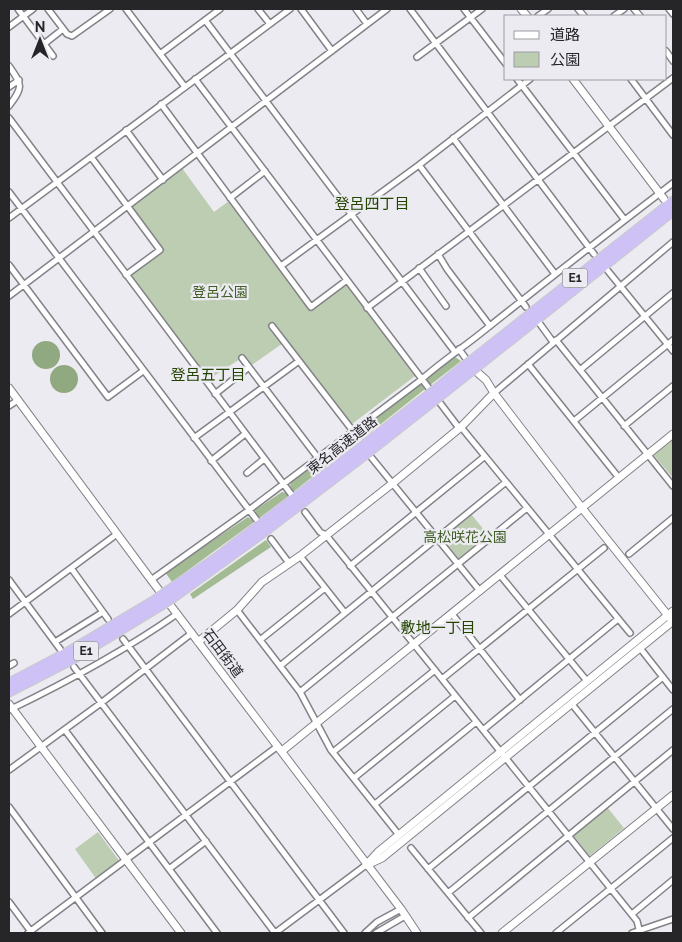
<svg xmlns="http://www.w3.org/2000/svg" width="682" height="942" font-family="Raleway,'Noto Sans JP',sans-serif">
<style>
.green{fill:#bdcdb2}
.forest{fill:#a3bb93}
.water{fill:#91a981}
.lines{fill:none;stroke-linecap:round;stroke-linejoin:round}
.street-casing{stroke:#838288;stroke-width:8}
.secondary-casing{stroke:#838288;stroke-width:9}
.highway-casing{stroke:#cbcbcb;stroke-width:11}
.street{stroke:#fff;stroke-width:5}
.secondary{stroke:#fff;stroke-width:7}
.highway{stroke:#cec1f5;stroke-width:9}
.highway-bridge-casing{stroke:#cbcbcb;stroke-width:11;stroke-linecap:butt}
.highway-bridge{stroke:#cec1f5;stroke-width:9}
.labels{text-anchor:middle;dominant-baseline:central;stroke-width:4.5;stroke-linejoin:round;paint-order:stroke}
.shield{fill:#ecebf2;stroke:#616065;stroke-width:1}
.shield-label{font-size:12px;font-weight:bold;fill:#262528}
.park-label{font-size:14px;fill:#405f26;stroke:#ecebf2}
.street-label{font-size:14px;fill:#262528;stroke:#ecebf2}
.neighbourhood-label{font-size:15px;fill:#234400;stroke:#ecebf2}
</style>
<rect width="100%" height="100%" fill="#ecebf2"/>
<path class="green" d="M182 168 214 212 229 201 311 310 346 284 415 376 352 424 286 341 249 367 243 357 208 380 130 276 164 250 131 206Z
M673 438V478L653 454Z
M471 514 489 536 460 560 442 538Z
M607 807 624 828 590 856 573 835Z
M98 832 120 862 97 880 75 849Z"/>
<path class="forest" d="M455 357 461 361 429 386 427 383V378L452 358Z
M421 384 425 389 362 439 357 433 418 385Z
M352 438 357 442 293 492 290 485 292 482Z
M282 492 287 493 289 496 258 519 255 510Z
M248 517 254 522 172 582 165 572Z
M266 540 271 547 193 599 190 594Z"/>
<path class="water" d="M32 355a14 14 0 1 1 28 0a14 14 0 1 1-28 0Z
M50 379a14 14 0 1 1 28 0a14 14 0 1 1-28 0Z"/>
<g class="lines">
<g class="street-casing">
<path id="street" d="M18 9 53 56
M48 9 67 34 72 36 110 9
M126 9 185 87
M258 9 270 24
M301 9 332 51
M356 9 367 24
M410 9 594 254
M464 9 506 64
M578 9 584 16
M634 9 640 16
M669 9 673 14
M538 16 548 9
M614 16 624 9
M205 20 455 352
M9 27 33 9
M44 44 63 29
M666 51 673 61
M160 54 220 9
M417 57 482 9
M9 66C23 86 23 87 9 106
M195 79 459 428
M517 79 624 219
M631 79 673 135
M9 87 19 80
M161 104 311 307 347 280
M9 118 291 494
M126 130 163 180
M453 138 555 274
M91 157 160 250 126 275
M419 165 526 307
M9 192 256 519
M230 198 265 171
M9 218 290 9
M438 254 447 269 490 326
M9 265 108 397 143 371
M281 266 419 165 530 79
M419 268 446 306
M608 271 673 351
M9 296 387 9
M367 308 673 78
M540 324 553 342
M272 326 353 431 371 457 480 591
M556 340 673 486
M459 349 469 363
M242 358 318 458
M528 364 619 478
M580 370 673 293
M494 393 673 242
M215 394 249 367
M9 406 18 400
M574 421 673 340
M624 426 673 386
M461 427 630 633
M194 438 299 361
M211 461 245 434
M247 473 264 459
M305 512 320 532 326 535 637 921 640 933
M271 539 289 563
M629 554 673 518
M300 556 345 613
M350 566 484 457
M71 568 108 619
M500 575 587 681
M9 580 60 649
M151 580 249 510 421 380C440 363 461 349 481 333 545 282 609 232 673 183
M237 610 300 692 331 750 399 835
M9 614 117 534
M452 614 520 700
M123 639 344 933
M260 640 325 588
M55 642 103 612
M640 648 673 690
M9 666 14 663
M280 666 506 482
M74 667 275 933
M442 679 604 548
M300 692 527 508
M571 703 673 829
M9 710C67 682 124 651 177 614
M65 730 217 933
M483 730 618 619
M333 752 435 670
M9 770 101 703 192 633
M354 778 455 696
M375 804 476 722
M9 807 102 933
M411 848 481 933
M169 869 206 841
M428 869 663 677
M448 893 673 709
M9 902 32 933
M632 914 673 880
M468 918 673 750
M28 933 278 746
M275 933 366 865
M365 933 377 922 401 909
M376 933 405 916
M556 933 673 838
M632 933 673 919"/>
</g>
<g class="secondary-casing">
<path id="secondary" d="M521 9 527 16
M573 79 664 199
M478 373 486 380 494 393 582 508 670 618
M9 388 149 577 401 909 417 933
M198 642 237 610 262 582 300 556 393 483 461 427 494 393
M9 704 181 933
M282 751 673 434
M369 864 382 858 673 621
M366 865 378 852 673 611
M502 933 673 795"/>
</g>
<g class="highway-casing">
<path id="highway" d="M477 356 673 201
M483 362 673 211
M436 389 464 366
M440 396 469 373
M169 590 216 558 360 448
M174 597 268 529 365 455
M9 683 68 652 155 600
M9 692 73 659 160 606"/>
</g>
<use href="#street" class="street"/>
<use href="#secondary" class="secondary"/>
<use href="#highway" class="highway"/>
<g class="highway-bridge-casing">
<path id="highway-bridge" d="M464 366 477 356
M469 373 483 362
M360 448 436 389
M365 455 440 396
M155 600 169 590
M160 606 174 597"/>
</g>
<use href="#highway-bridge" class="highway-bridge"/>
</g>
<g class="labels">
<g class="shield">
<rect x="562.5" y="268.5" width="25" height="19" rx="4"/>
<rect x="73.5" y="641.5" width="25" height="19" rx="4"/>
</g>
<g class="shield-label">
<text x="575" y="278">E1</text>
<text x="86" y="651">E1</text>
</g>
<g class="park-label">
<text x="220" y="292">登呂公園</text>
<text x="465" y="537">高松咲花公園</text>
</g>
<g class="street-label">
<text transform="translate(342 445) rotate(-38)">東名高速道路</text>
<text transform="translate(223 653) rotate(53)">石田街道</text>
</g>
<g class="neighbourhood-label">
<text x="372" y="204">登呂四丁目</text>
<text x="208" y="375">登呂五丁目</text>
<text x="438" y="628">敷地一丁目</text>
</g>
</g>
<rect width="682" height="942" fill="none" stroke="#262528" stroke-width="20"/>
<rect x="504" y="15" width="162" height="65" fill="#ecebf2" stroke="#9d9ca1"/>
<rect x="514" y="31" width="25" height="8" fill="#ffffff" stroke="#9d9ca1"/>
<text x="550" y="40" font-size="15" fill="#262528">道路</text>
<rect x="514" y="52" width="25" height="15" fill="#bdcdb2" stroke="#9d9ca1"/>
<text x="550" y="65" font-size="15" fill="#262528">公園</text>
<g transform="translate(40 40)" stroke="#ecebf2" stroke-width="4" paint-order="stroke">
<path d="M0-4L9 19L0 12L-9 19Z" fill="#262528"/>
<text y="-8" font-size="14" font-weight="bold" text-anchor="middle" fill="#262528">N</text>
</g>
</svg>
